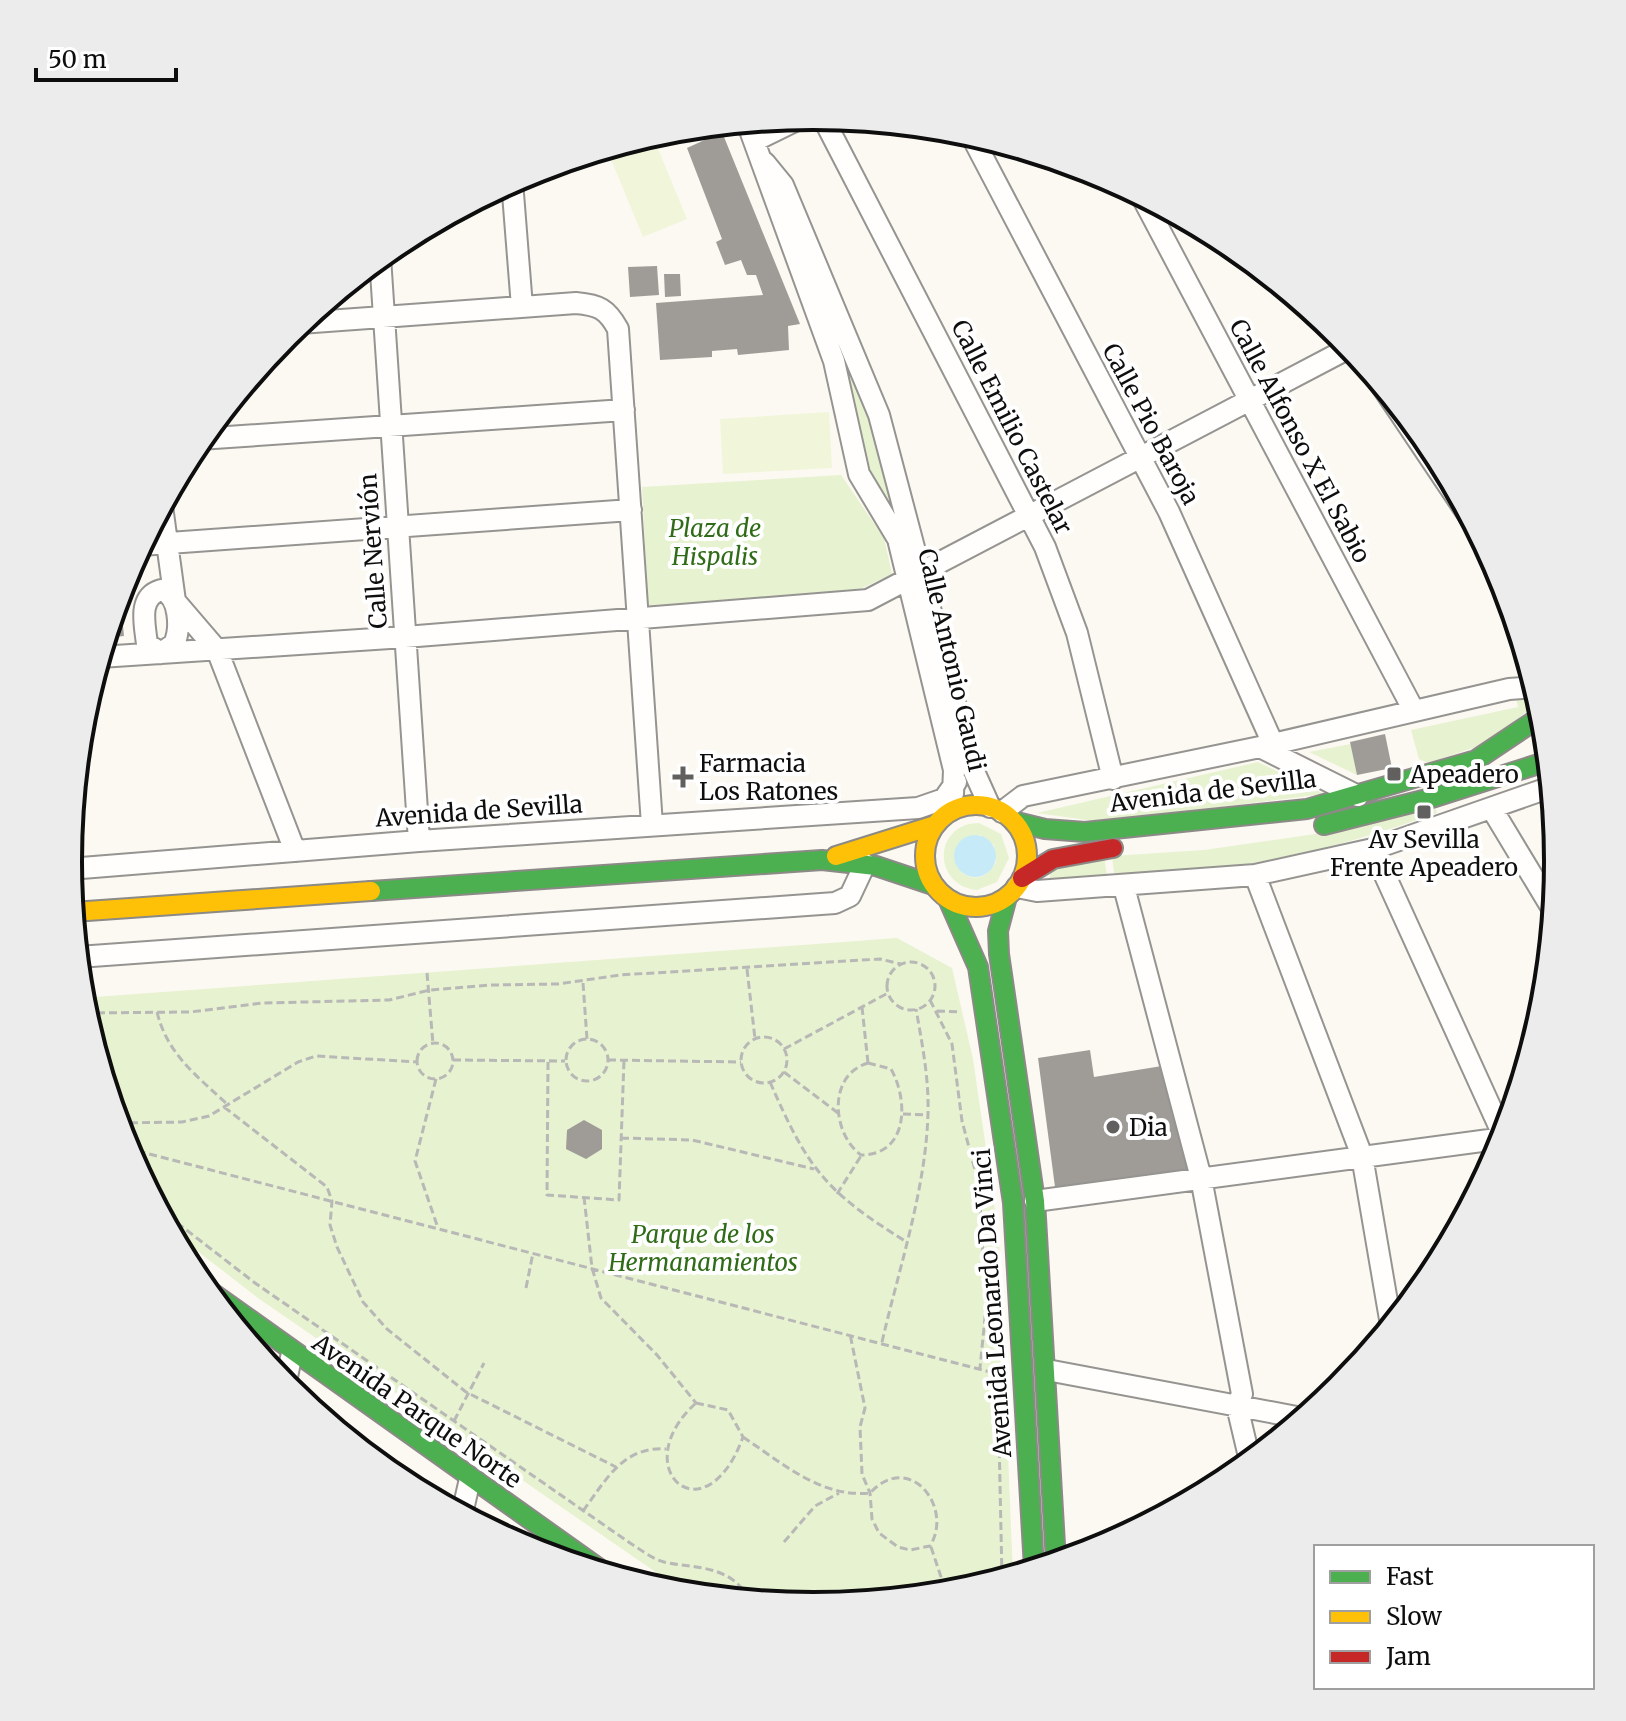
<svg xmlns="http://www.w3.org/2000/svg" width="1626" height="1721" font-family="Merriweather,serif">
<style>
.industrial{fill:#f3ecf0}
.green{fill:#e7f2d0;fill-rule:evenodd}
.pitch{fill:#f1f6db}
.water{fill:#c6eaf8}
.building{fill:#9f9c98}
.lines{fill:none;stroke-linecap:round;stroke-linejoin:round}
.street-casing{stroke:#959491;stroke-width:24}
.fast-casing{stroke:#8c8a87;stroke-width:22}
.slow-casing{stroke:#8c8a87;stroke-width:22}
.jam-casing{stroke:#8c8a87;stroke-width:22}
.path{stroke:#b8b8b6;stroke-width:3;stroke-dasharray:8 4;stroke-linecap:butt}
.street{stroke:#fffefd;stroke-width:20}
.fast{stroke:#4caf50;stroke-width:18}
.slow{stroke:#ffc107;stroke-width:18}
.jam{stroke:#c62828;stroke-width:18}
.poi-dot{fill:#61605e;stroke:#fff;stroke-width:3}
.labels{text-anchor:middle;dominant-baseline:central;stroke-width:8;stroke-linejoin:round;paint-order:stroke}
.street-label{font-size:24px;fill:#0e0e0e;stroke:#fff}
.park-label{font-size:24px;font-style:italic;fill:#306c18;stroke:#fff}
.poi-label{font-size:24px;fill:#0e0e0e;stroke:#fff;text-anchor:start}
.rim{fill:none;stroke:#0e0e0e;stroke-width:4}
</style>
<rect width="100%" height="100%" fill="#fcf9f2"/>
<path class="industrial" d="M301 1399 346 1428 439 1499 478 1507 547 1555 527 1549 399 1480Z"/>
<path class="green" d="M824 300 876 426 900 529 865 468Z
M841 475 884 538 892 574 860 589 648 607 642 487Z
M1529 696 1536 703 1491 742 1428 763 1419 759 1411 730 1518 707 1516 698Z
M1351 744 1357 775 1309 752Z
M1258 762 1324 794 1101 822 1037 813Z
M1435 806 1437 813C1331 851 1228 876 1114 873L1112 856 1204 850 1322 833Z
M979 823 1001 834 1009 858 997 882 977 890C931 885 934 823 979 823ZM980 835 994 845 996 862C988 877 976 882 962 873 955 859 951 851 963 839Z
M1104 856 1107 876 1050 881V871Z
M897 938 952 968 973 1059 999 1238 1013 1575 958 1591 813 1605 686 1593 258 1298 169 1229 125 1145 81 998Z"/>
<path class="pitch" d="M654 139 687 219 643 237 610 157Z
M829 412 832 468 723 474 720 419Z"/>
<path class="water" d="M954 856a21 21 0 1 1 42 0a21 21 0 1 1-42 0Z"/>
<path class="building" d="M722 132 800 324 788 326 789 350 738 355 737 349 712 351V357L660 360 656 303 763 295 756 275H747L741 260 725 265 716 242 722 239 687 148Z
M657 266 659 295 630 297 628 267Z
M664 274H680L681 296 665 297Z
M115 607H121L124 636 106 638Z
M1385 734 1392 768 1357 775 1350 742Z
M1090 1050 1094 1077 1162 1066 1189 1169 1055 1187 1038 1058Z
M584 1120 602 1130V1149L586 1159 566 1149 567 1130Z"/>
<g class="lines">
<g class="street-casing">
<path id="street" d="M822 116 1045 547 1077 633 1113 779
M747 122 834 361 859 474 898 539 954 770 953 794
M970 133 1169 512 1273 744
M754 141 803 117
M765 163 783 185 879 415 972 767 990 807
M512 181 522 307
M1141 195 1414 711
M380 257 419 841
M300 323 576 303C599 305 607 309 618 329L652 825
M1375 376 1473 522
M199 439 624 410
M162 506 175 601 217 650 295 851
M141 545 631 510
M161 590C180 595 181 629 174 644L161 653 147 644C145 625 137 597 161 590Z
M100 657 405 637 868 600 1351 347
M1260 747 1358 796
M1492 809 1553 910
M1002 812 1023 796 1260 747 1509 689 1535 687
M1373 849 1504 1137
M69 869 419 841 918 808 944 799 956 782
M1255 875 1362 1156 1391 1325
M1017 887 1037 891 1255 875 1373 849 1551 787
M1124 887 1201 1178 1242 1394 1237 1406 1250 1461
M78 957 835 903 850 896 865 864
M1035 1201 1504 1138
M1047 1370 1302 1418
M285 1386 292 1353
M462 1514 470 1479"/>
</g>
<g class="fast-casing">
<path id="fast" d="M1013 821 1045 829 1085 832 1307 809 1476 760 1543 715
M1324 825 1435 797 1548 761
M371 891 822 860 876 866 933 885
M1007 897 998 931 999 954 1035 1201 1056 1562
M948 899 978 967 1013 1203 1034 1568
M204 1287 604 1572"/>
</g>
<g class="slow-casing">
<path id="slow" d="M925 856a51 51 0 1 1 102 0a51 51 0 1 1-102 0Z
M836 856 935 825
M73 912 371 891"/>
</g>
<g class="jam-casing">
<path id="jam" d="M1022 878 1053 859 1113 848"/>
</g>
<path class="path" d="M887 986a24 24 0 1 1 48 0a24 24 0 1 1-48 0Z
M747 969 755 1039
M427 973 433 1044
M583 983 587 1039
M930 1000 952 1044 962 1121 979 1185 986 1307 980 1368
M862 1007 868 1063
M937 1011 961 1012
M157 1012C167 1054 197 1076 227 1104
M85 1013 190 1012 263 1003 389 1000 430 990 491 985 558 984 620 975 880 959 901 964
M741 1060a23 23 0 1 1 46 0a23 23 0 1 1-46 0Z
M566 1060a21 21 0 1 1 42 0a21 21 0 1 1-42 0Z
M417 1061a18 18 0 1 1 36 0a18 18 0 1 1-36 0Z
M784 1049 888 993
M453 1060 565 1061
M608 1060 741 1062
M548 1062 547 1195 619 1200 624 1060
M868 1063 891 1069C909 1101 908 1155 861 1155 832 1134 827 1075 868 1063Z
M784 1072 838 1113
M436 1079 415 1161 438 1228
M770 1082C808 1169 825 1191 905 1241
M224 1107 327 1187 332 1201 330 1225 337 1247 363 1302 387 1329 466 1392 616 1467
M903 1114 927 1115
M118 1123 182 1122 209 1116 298 1062 316 1056 418 1062
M621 1138 692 1140 814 1169
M126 1148 998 1374
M837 1194 861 1156
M584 1197 592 1268 601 1298 657 1355 696 1403
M158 1208 255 1283 630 1543C640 1549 652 1559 664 1562 696 1569 730 1564 749 1599
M526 1288 533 1253
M882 1342C899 1268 926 1189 928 1113 929 1078 922 1043 916 1009
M998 1390 1002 1578
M696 1403 728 1410 743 1437C705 1541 624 1468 696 1403Z
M454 1421 484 1363
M743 1437C782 1463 821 1498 870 1493 910 1450 954 1508 930 1546L910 1550 898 1547 879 1533 872 1519 870 1493 862 1474 860 1427 865 1408 850 1334
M583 1511C606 1480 623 1446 666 1449
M784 1542 815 1506 839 1493
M931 1547 946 1592"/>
<use href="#street" class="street"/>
<use href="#fast" class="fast"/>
<use href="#slow" class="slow"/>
<use href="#jam" class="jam"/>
</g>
<g class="poi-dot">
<rect x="1386" y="766" width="16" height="16" rx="4"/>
<path d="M679 765h8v8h8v8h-8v8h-8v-8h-8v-8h8z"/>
<rect x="1416" y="804" width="16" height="16" rx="4"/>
<circle cx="1113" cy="1127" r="8"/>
</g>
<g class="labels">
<g class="street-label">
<text transform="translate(1151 424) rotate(62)">Calle Pio Baroja</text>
<text transform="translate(1012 427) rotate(63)">Calle Emilio Castelar</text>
<text transform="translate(1300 441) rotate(62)">Calle Alfonso X El Sabio</text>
<text transform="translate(373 551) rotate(-94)">Calle Nervión</text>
<text transform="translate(952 660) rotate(77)">Calle Antonio Gaudi</text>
<text transform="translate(1213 791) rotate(-7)">Avenida de Sevilla</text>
<text transform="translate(479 811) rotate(-4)">Avenida de Sevilla</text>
<text transform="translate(992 1303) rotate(-94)">Avenida Leonardo Da Vinci</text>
<text transform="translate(417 1411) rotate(35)">Avenida Parque Norte</text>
</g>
<g class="park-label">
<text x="715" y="528">Plaza de<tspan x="715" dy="28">Hispalis</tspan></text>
<text x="703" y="1234">Parque de los<tspan x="703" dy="28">Hermanamientos</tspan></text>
</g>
<g class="poi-label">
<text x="699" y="763">Farmacia<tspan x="699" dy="28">Los Ratones</tspan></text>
<text x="1410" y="774">Apeadero</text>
<text x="1424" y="839" text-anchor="middle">Av Sevilla<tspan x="1424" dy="28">Frente Apeadero</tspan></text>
<text x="1129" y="1127">Dia</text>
</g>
</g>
<path d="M0 0H1626V1721H0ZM82 861a731 731 0 1 1 1462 0a731 731 0 1 1-1462 0Z" fill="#ececec" fill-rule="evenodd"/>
<path class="rim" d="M82 861a731 731 0 1 1 1462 0a731 731 0 1 1-1462 0Z"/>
<rect x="1314" y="1545" width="280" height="144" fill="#ffffff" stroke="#9f9f9f" stroke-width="2"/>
<rect x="1330" y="1571" width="40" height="12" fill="#4caf50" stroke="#9f9f9f" stroke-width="2"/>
<text x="1386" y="1585" font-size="24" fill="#0e0e0e">Fast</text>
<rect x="1330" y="1611" width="40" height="12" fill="#ffc107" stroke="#9f9f9f" stroke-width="2"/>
<text x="1386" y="1625" font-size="24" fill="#0e0e0e">Slow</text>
<rect x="1330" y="1651" width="40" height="12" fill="#c62828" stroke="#9f9f9f" stroke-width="2"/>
<text x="1386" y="1665" font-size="24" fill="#0e0e0e">Jam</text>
<path d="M36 68v12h140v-12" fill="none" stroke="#0e0e0e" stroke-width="4"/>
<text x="48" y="68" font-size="24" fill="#0e0e0e" stroke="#ffffff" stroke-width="6" paint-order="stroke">50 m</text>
</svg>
